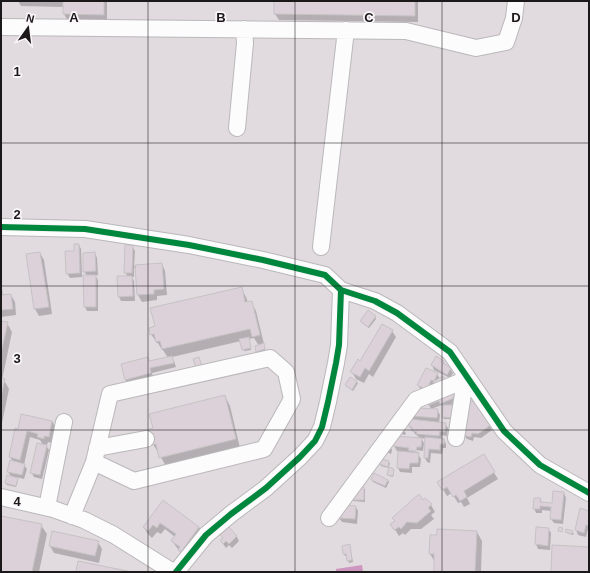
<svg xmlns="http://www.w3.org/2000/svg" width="590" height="573" font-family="Arial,sans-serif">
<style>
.built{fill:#e1dadf}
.water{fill:#ce95be}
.shadow{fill:#0003}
.building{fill:#dcd1d8;stroke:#c5c3c4}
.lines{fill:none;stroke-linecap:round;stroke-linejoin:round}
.minor-casing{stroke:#bab8ba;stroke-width:18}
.minor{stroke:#fcfcfc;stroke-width:16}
.cycleway-casing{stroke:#faf6f9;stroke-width:8}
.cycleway{stroke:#00873e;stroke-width:6}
.grid{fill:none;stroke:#1a1819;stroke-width:1;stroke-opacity:0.55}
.grid-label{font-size:13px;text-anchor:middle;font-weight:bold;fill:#1a1819;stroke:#faf6f9;stroke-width:3.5;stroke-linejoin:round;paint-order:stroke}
</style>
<rect width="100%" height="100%" fill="#eceaeb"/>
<path class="built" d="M1 1H589V572H1Z"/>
<path class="water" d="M362 565 363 572H336V569Z"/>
<path class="shadow" d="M18 1H107V22L68 21 64 14V7L21 6Z
M275 1H418V22L279 20 275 14Z
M79 245 81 249 82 277 70 278 67 273 75 252Z
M132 246 135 251 134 266 162 264 165 271 167 295 157 296V300L142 302 138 295 136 268H134V277H132L134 281 135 301H121L119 297 128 277 125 272Z
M40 253 44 260 52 314 39 316 35 309Z
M95 253 97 258 98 275H95L98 280V311H87L85 307 87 276 84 271Z
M1 281 3 296 11 295 15 302 16 315 1 317Z
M241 288 246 297 248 303 251 302 256 311 264 344 263 345 266 351 258 353 257 351 259 346 254 338 249 339 251 350 244 351 241 341 172 357 174 361 176 367 152 373 153 377 128 384 125 379 149 362 168 358 163 350H162L158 343H157L151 334Z
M375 317 376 319 369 328 362 323 361 321Z
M1 322 7 323 12 332 2 380H4L9 389 1 428Z
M392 331 396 337 373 377 369 374 364 383 356 379 352 372Z
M436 358 444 362 446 366 450 369 453 373 450 378 434 370 432 365Z
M437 374 440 379 435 384H434L429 394 421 390 418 385Z
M357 382 358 383 353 391 347 387 346 385Z
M456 394V403L448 406 455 419H444L443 417 444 408 442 405 431 409 429 405Z
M225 396 230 406 240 448 166 466 153 444Z
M476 403 492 430 481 438 474 437 473 441 467 439 464 435Z
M437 410 440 415 439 423 445 424 448 428 447 436 442 435 441 440H444L446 444V448H443L442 454 431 453 430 463 427 462 425 458 426 439 421 438 424 443 423 451 409 449V451L419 452 418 454 421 459 420 467H412V473L400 472 398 468 399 451H397L394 446 420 439 418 436 416 435 410 427 414 421 412 416Z
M52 421 56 428 52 443 48 442 47 445H46L49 450 42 479 34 477 31 472 43 445 40 440 30 437 24 465 27 469 24 479 16 477 18 481 16 487 7 485 6 483 12 478 8 472 13 462 10 457 16 430Z
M400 430 404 431 406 433 405 435 401 434Z
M387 447 391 448 392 450 391 454 387 452Z
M483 455 498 479 467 498 470 504 464 507 461 502 458 503 452 493 447 496 439 483Z
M389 462 390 464 388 468 381 466 380 464Z
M393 469 394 471 393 477 389 476 388 475Z
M372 480H388L389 482 386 488 373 482Z
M364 488 365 490V502L353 501 352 499 358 495Z
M564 493 566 498 563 524 554 523 551 519 552 511 542 510V513H536L534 508 540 499 542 503 553 504Z
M163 501 199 527 203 534 184 557 172 541 175 537 165 529 161 534 157 532 152 538 148 534 144 528Z
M423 502 431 505 435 512 431 515 434 519 421 529H411L405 535 403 533 399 536 392 525 395 522 393 518Z
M356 507 358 511 357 524 342 522 339 518Z
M581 510 589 512V530L588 529 586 537 578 535 576 530Z
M1 517 41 525 47 534 39 572H1Z
M537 528H548L551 533 550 550 538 549 536 544Z
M229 529 237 537 239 541 232 548 229 545 226 548 221 541Z
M477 532 482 541 481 572H435V562L430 554Z
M566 532H572L574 534 573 535 567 533Z
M98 542 102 549 99 563 54 553 50 546Z
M343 546 350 547 353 562 349 563 347 556H345L344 554Z"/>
<path class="building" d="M63 1H104V15L63 14Z
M274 1H415V16L274 14Z
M74 244H79L80 273 66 274 65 251H74Z
M125 245H133L132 273H124Z
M40 252 49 307 34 309 26 254Z
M95 252 96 271 83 272V253Z
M162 263 164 289 154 290V294L137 295 135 265Z
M83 275H96V307H84Z
M117 276H132L133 296 118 297Z
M242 287 245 302 252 301 260 335 252 337 250 329 162 349 160 341 156 342 154 334 150 335 149 328 155 326 150 308Z
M11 294 13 309 1 310V295Z
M368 310 376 316 368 327 360 321Z
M1 321 8 322 1 353Z
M382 324 393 330 369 371 365 368 360 377 350 372 358 359 360 361Z
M249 337 251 348 242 350 239 339Z
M264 343 265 349 256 352 255 346Z
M172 356 174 363 150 368 151 373 125 380 121 364 148 357 149 361Z
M436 356 444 361 443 363 451 368 447 375 431 365Z
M199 357 202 366 196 368 193 359Z
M426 368 438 373 434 381 431 380 427 390 417 385Z
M443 376 446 381 436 387 433 382Z
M350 377 357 381 352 390 345 385Z
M1 378 5 379 1 396Z
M454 388 457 394 453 396 454 398 440 404 439 401 428 405 426 400Z
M225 395 236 439 159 458 156 444 152 445 149 429 153 428 149 414Z
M469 401 476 402 491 425 478 434 472 433 471 437 463 435Z
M443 405H455L454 418 442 417Z
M417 408 438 409 437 418 411 416Z
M21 414 52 421 49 437 44 436V439L37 437 38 434 27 431 20 460 9 457 15 428 18 429Z
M410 419 446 423 445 432 440 431 439 436 416 434 417 432 412 431V427H409Z
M394 436 422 438 421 447H417L416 451 408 450 409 448 393 446Z
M425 437 444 439V444H440V450L429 449 428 458H424Z
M37 443 47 445 40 475 30 473Z
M398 451 419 453 418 463H410L409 469 397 468Z
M484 454 495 472 464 491 467 497 460 501 456 495 453 497 447 487 442 490 437 482Z
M381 459 389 461 388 467 379 464Z
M10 460 25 464 22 475 7 472Z
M389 467 394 469 393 476 387 475Z
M374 473 388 480 385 486 371 480Z
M7 475 18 478 16 486 5 483Z
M357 487H364V500H351V494H357Z
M553 491 564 492 561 520 550 519 551 507 540 506V509H533L534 498H541L540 502 552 503Z
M419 494 423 500 425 498 432 504 428 508 431 511 417 523 407 522 401 529 399 527 394 530 390 524 395 521 392 518Z
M163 500 199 527 181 552 178 550 180 547 171 541 176 534 160 523 157 528 153 525 148 531 143 527Z
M343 505 356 506 355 519 338 518Z
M580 508 589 511V526L586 525 584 533 575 530Z
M1 516 42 524 32 572H1Z
M229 527 237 536 229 544 226 541 223 544 220 540 223 538 220 535Z
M536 527 549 528 548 546 535 544Z
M559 527 563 528 562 532 558 531Z
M437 529 477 531 475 572H434V554H429L430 535H437Z
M566 529 573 531 572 534 565 532Z
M52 531 99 541 95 556 49 546Z
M350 544 352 560 347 561 346 554H343L342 546Z
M552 545 589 547V572H551Z
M78 561 132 572H76Z"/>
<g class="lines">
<g class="minor-casing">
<path id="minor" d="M1 27 406 31 476 48 506 42 514 18 516 1
M237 128 245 43 244 29
M1 227 85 229 189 245 263 260 325 275 341 290 375 301 397 313 450 352 504 431 540 465 589 493
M321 247 346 30
M456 438 466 375
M97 448 146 439
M1 497 53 509 84 520 114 535 173 572
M47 507 64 422
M72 516 94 462 134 481 264 449 292 399 286 372 270 358 110 394 94 462
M329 518 416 400 460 382 466 375
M176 572 206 535 231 514 266 488 300 457 315 441 322 427 328 402 336 363 339 345 341 290"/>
</g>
<use href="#minor" class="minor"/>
<g class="cycleway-casing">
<path id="cycleway" d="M1 227 85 229 189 245 263 260 325 275 341 290 375 301 397 313 450 352 504 431 540 465 589 493
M176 572 206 535 231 514 266 488 300 457 315 441 322 427 328 402 336 363 339 345 341 290"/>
</g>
<use href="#cycleway" class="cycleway"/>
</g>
<path class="grid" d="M148 1V572M295 1V572M442 1V572M1 143H589M1 286H589M1 430H589"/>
<g class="grid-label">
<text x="74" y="22">A</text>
<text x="221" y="22">B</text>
<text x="369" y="22">C</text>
<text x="516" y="22">D</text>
<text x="17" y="76">1</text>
<text x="17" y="219">2</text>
<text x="17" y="363">3</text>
<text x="17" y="506">4</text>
</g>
<rect width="590" height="573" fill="none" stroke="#1a1819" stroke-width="4"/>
<g transform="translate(28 28) rotate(14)" stroke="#faf6f9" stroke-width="3" paint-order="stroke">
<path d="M0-3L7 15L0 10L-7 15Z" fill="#1a1819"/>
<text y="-6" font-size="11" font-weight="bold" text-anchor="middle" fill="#1a1819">N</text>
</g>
</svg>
